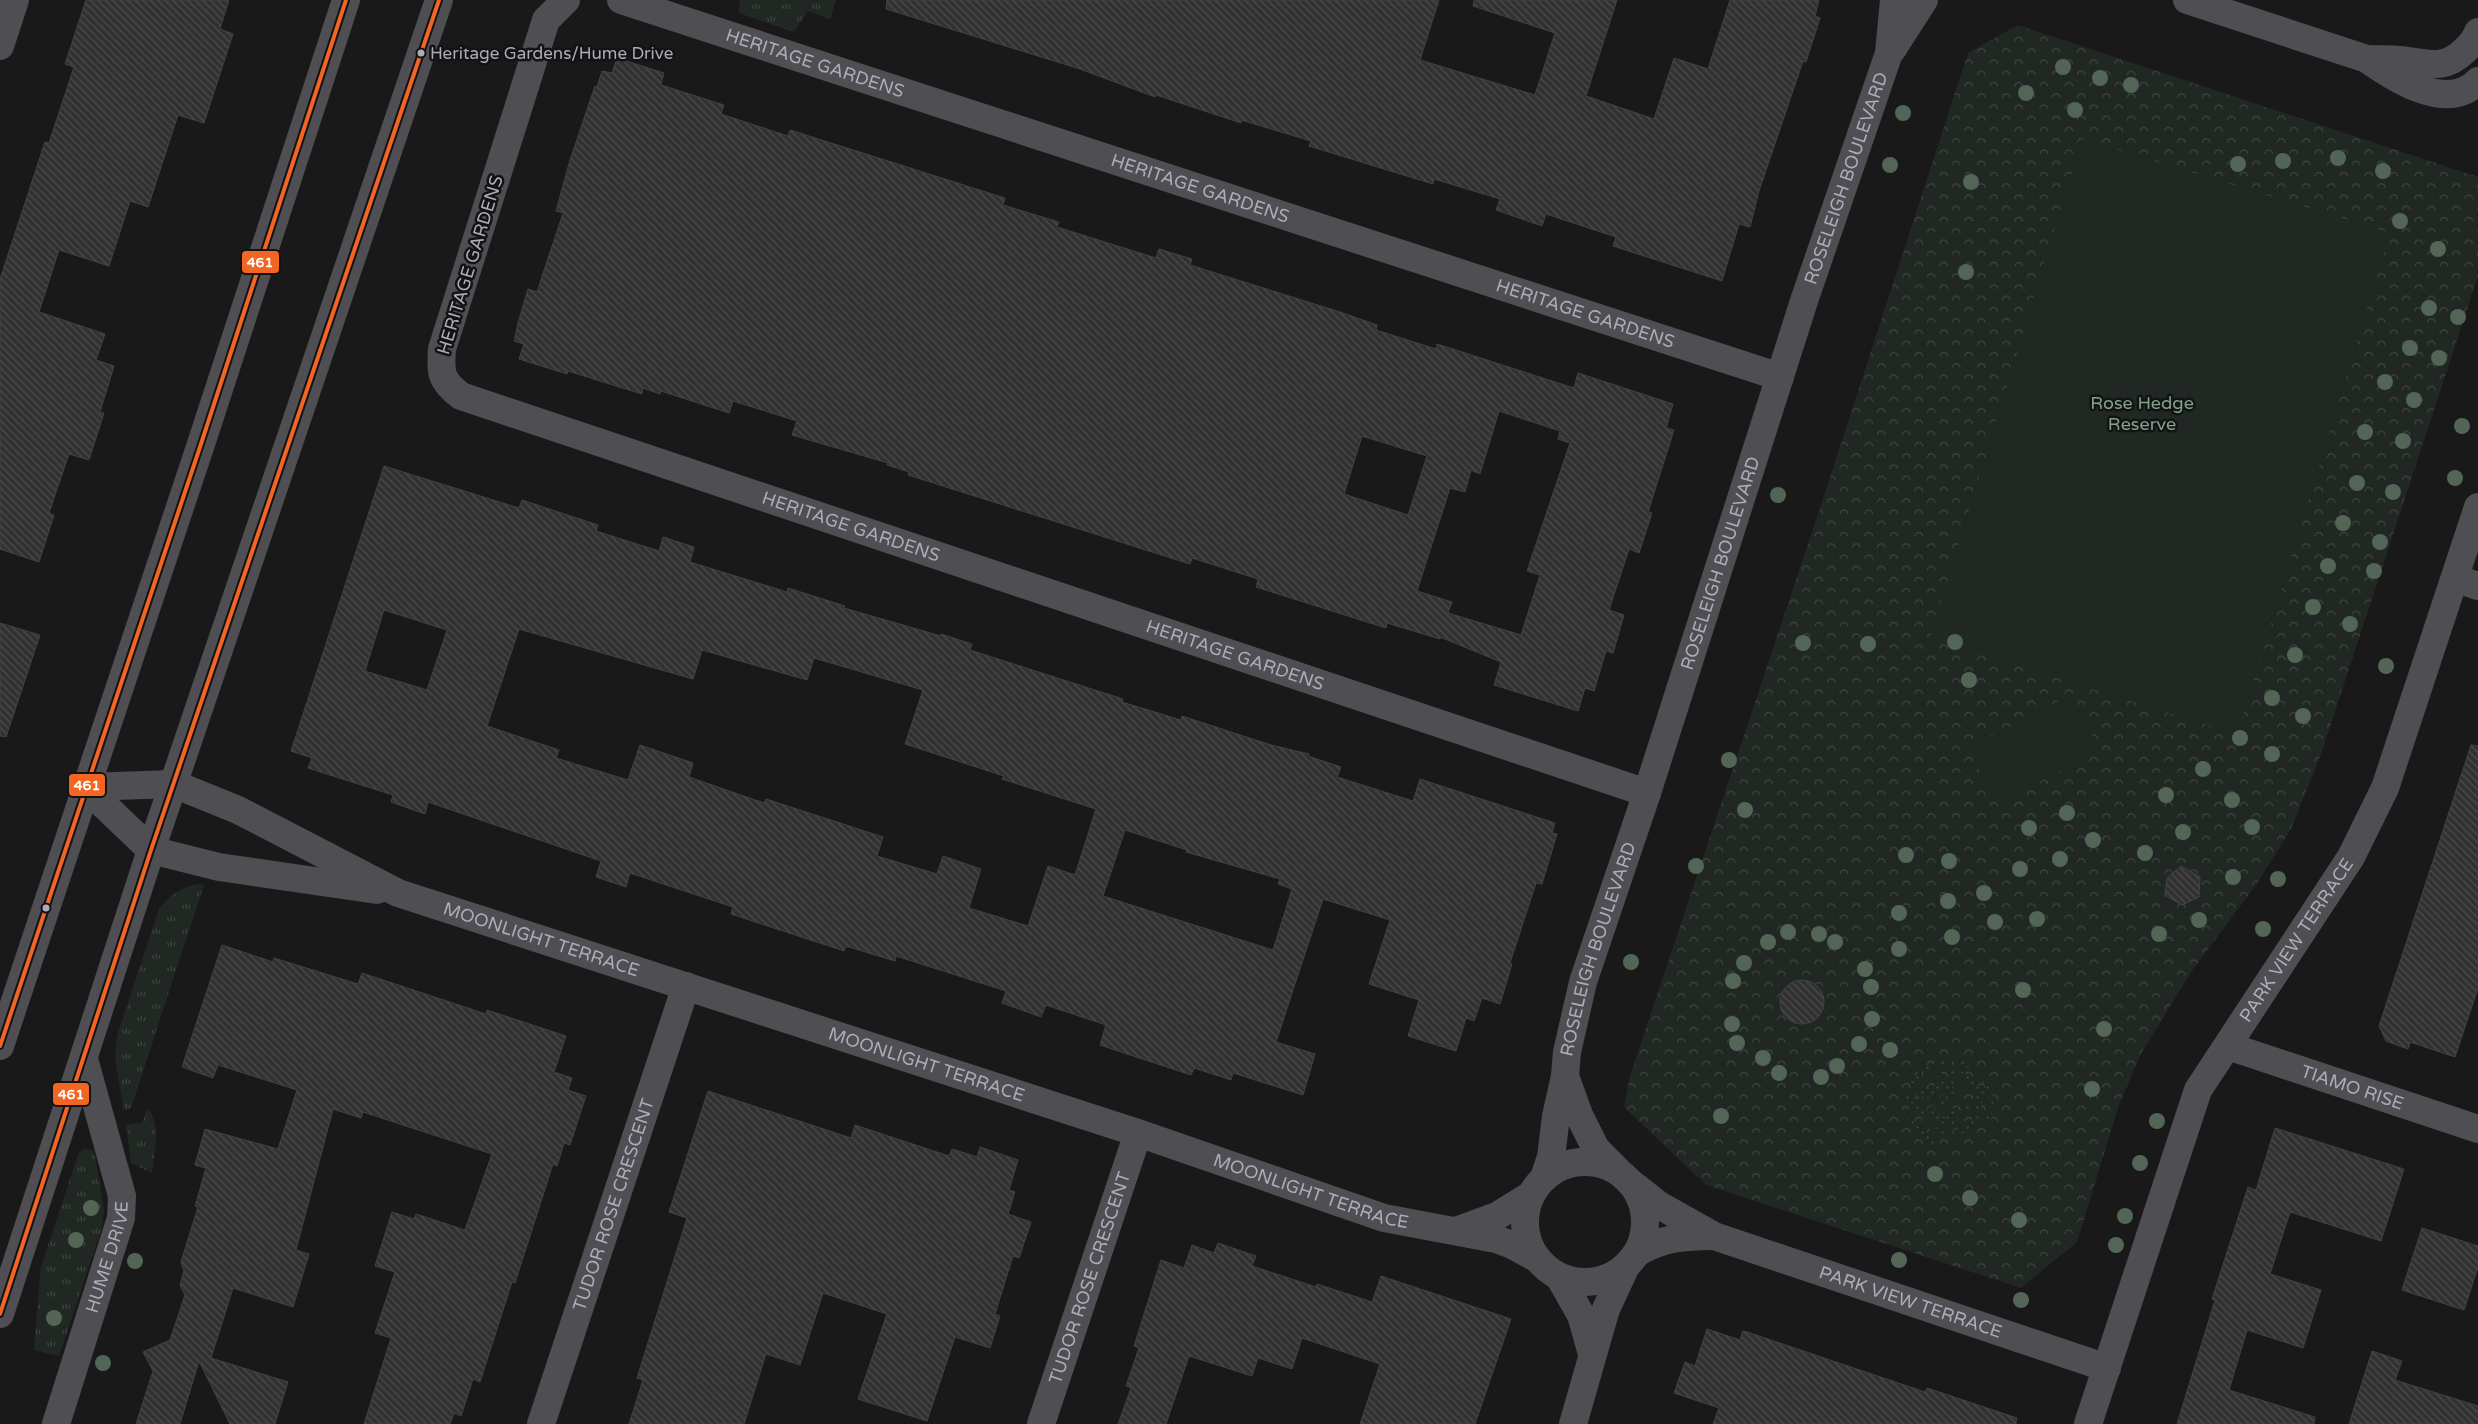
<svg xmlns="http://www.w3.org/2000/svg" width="2478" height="1424" font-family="'Varela Round',sans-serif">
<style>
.grass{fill:url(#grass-tufts)}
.forest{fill:url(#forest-crowns)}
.garden{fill:url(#garden-dots)}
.pitch{fill:#212823}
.building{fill:url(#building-back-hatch);stroke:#424245;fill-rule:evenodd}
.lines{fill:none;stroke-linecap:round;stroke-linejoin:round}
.minor{stroke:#4f4f53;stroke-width:28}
.bus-1-casing{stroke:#131315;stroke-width:8}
.bus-1{stroke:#f26522;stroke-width:4}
.tree{fill:#536557}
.bus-dot{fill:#abadb9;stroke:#131315;stroke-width:2}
.labels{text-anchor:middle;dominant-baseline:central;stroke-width:5;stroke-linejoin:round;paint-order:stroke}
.bus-label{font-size:17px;fill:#abadb9;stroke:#131315;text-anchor:start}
.street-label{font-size:18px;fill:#abadb9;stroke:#131315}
.park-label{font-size:18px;fill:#83a389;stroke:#131315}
.line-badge{stroke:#131315;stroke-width:2}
.badge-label{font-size:14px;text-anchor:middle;font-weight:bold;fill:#fff}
</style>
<defs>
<pattern id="grass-tufts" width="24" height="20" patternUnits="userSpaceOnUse" patternTransform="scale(1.25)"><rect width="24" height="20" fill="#212823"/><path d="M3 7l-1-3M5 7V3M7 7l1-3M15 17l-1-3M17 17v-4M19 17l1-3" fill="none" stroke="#3f4441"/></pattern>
<pattern id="forest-crowns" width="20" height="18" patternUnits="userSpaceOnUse" patternTransform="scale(1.25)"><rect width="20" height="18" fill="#212823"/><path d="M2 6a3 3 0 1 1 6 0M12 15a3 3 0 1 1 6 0" fill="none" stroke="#3f4441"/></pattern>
<pattern id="garden-dots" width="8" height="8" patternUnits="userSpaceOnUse" patternTransform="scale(1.25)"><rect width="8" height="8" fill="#212823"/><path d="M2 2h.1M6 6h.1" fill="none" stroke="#3f4441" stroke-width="1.8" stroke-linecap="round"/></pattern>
<pattern id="building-back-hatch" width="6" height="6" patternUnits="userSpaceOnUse" patternTransform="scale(1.25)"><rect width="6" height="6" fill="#313131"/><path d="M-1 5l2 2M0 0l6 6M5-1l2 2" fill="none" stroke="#4c4c4d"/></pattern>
</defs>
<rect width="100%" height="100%" fill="#191919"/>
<path class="grass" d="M740 0H836L830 19 808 11 794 32 739 13Z
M199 884 204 885 131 1108 124 1110 115 1058 117 1036 159 909C170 895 181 887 199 884Z
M147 1108C162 1125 154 1151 152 1173L131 1163 126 1125 143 1122Z
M84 1149 92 1150 95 1154 104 1211 101 1231 59 1356 34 1350 41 1267 79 1152Z"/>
<path class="forest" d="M2018 25 2478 177V276L2321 754 2291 829 2256 885 2191 972 2141 1054 2119 1105 2077 1242 2021 1288 1706 1185 1624 1107 1630 1076 1823 499 1968 53Z"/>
<path class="garden" d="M1953 1058 1974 1065 1970 1069C1949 1057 1927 1065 1914 1084L1910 1082C1921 1066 1934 1059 1953 1058Z
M1979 1069C1994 1086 1996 1101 1990 1122L1986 1120 1989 1110 1988 1094 1982 1095C1985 1125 1956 1148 1929 1129L1933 1125C1944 1134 1958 1131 1970 1123 1984 1101 1975 1075 1947 1074V1070C1963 1068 1975 1078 1981 1091L1987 1089 1976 1073Z
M1943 1070V1075L1935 1078 1926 1087 1932 1089C1943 1076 1960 1078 1969 1092L1965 1094 1958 1086H1950L1951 1091 1958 1095 1954 1098 1947 1096 1944 1099V1107L1947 1109 1953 1108 1956 1113 1950 1114 1949 1120C1963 1120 1967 1111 1967 1099L1971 1098C1973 1129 1935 1136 1927 1107L1934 1106 1937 1115 1945 1119V1114L1939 1105 1940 1097 1946 1091 1945 1086 1935 1092 1932 1100 1927 1101 1928 1093 1924 1090 1921 1104 1928 1122 1925 1125 1916 1107H1911C1912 1124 1924 1136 1940 1141L1939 1146C1912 1140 1901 1113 1908 1088L1912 1089 1910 1102 1915 1103C1919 1086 1926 1075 1943 1070Z"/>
<path class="pitch" d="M2082 139 2390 233 2237 734 1930 639Z
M2071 695 2100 750 1997 804 1968 748Z"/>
<path class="building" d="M86 0H229L220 29 233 34 204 123 178 115 148 207 130 201 109 266 59 250 39 312 105 334 96 360 114 366 100 412 104 413 89 460 69 454 49 513 54 515 39 562 0 549V279L45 142 49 143 74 67 65 64Z
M887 0H1439L1420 60 1535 95 1555 33 1473 6 1474 0H1617L1586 96 1654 119 1674 58 1708 69 1730 0H1819L1815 16 1820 18 1806 62 1803 61 1759 191 1750 227 1739 224 1722 281 1613 246 1616 237 1546 214 1542 226 1496 210 1500 199 1434 179 1433 184 1309 146 1311 141 1241 120V123L1156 95 1155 97 1080 69 886 9Z
M617 58 664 73 661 85 724 105 721 114 788 136 790 130 1005 198 1003 205 1059 222 1057 227 1156 258 1159 249 1192 259 1190 265 1340 312 1377 325 1376 330 1436 349 1437 344 1574 388 1578 373 1673 404 1666 428 1674 430 1648 512 1652 513 1639 553 1629 549 1609 610 1624 615 1613 653 1606 651 1594 691 1585 688 1578 711 1494 685 1501 662 1440 637V639L1387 623 1386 628 1256 587 1258 579 1192 558 1190 564 908 475 909 472 887 465 888 463 792 435 797 421 733 401 729 413 661 391 660 394 643 388 642 394 568 371 567 374 519 359 524 344 514 341 518 323 528 289 537 292 563 213 556 211 570 160 595 86 597 87 602 71 612 73ZM1499 411 1560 431 1558 439 1570 443 1527 571 1540 575 1521 635 1448 613 1452 602 1417 591 1450 488 1465 492 1471 470 1480 474ZM1362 436 1427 456 1408 515 1344 494Z
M384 466 519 508 522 500 598 525 596 531 659 551 663 537 694 547 690 562 787 592 788 588 845 606 844 608 941 636V634L972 644 970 650 1123 699 1122 702 1181 720 1182 716 1271 745 1309 754 1308 756 1341 767 1337 777 1413 801 1420 779 1555 823 1552 833 1557 834 1542 884 1536 883 1510 963 1512 964 1500 1004 1482 998 1474 1021 1466 1018 1456 1051 1408 1036 1419 1000 1369 984 1390 920 1323 899 1276 1042 1315 1054 1303 1095 1233 1073 1231 1080 1194 1068 1191 1075 1100 1045 1106 1025 1046 1005 1041 1017 1002 1003 1006 991 896 956 895 961 846 946 844 951 731 914 733 907 630 873 626 887 596 877 601 861 428 802 425 814 391 802 393 795 308 768 312 758 291 751ZM384 610 447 630 427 690 365 671ZM519 629 693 679 702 650 807 680 814 658 923 690 905 744 1004 776 1002 779 1096 809 1075 875 1048 866 1028 926 969 908 981 869 943 856 937 874 877 856 883 837 766 799 764 803 689 777 693 763 640 745 628 780 556 758 559 750 487 726ZM1125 830 1187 850 1186 852 1280 879 1278 884 1292 889 1273 950 1103 896Z
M0 623 40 635 6 737 0 736Z
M2471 745 2478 746V988L2455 1057 2410 1042 2408 1049 2386 1041 2379 1026Z
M2181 866 2200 877 2199 897 2182 905 2165 895 2167 878Z
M222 945 273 962 274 958 358 984 362 973 486 1014 487 1010 566 1036 554 1072 572 1078 568 1090 586 1096 570 1145 564 1143 557 1166 553 1164 515 1283 512 1282 480 1382 473 1379 461 1416 454 1413 450 1424H364L391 1338 375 1333 395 1272 375 1266 392 1212 414 1219 416 1214 465 1230 492 1154 363 1112 361 1118 333 1109 296 1250 309 1254 293 1307 233 1288 211 1358 288 1382 275 1424H230L199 1361 180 1424H136L153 1371 143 1352 170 1340 185 1295 180 1285 184 1271 181 1262 198 1207 195 1206 206 1168 195 1165 205 1129 278 1149 297 1090 218 1065 213 1078 182 1067Z
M1780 1002a22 22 0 1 1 44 0a22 22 0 1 1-44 0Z
M708 1091 851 1138 855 1125 949 1156 952 1149 977 1157 980 1147 1018 1160 1009 1190 1015 1192 1008 1214 1031 1222 1019 1258 1013 1256 995 1314 1000 1316 990 1348 955 1337 927 1421 858 1399 887 1314 823 1293 800 1365 766 1354 744 1424H629L643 1380 637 1378 687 1218 669 1212Z
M2275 1128 2404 1169 2381 1241 2290 1212 2270 1274 2321 1290 2303 1348 2247 1330 2229 1390 2315 1417 2314 1424H2177L2215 1300 2212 1299 2248 1187 2256 1190Z
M2422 1228 2478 1246V1267L2464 1310 2402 1290Z
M1218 1243 1256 1256 1252 1266 1316 1287 1317 1284 1372 1302 1381 1276 1511 1319 1475 1424H1360L1380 1364 1302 1338 1292 1369 1258 1358 1252 1376 1189 1356 1166 1424H1118L1131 1388 1126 1386 1139 1348 1134 1346 1161 1260 1184 1268 1192 1245 1214 1253Z
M1707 1329 1740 1340 1743 1331 1747 1332 1925 1392 1927 1388 2017 1418 2016 1424H1713L1719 1408 1674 1393 1685 1362 1695 1366Z
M2372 1351 2402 1361 2395 1380 2478 1406V1424H2349Z"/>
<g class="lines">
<g class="minor">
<path id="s1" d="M566 0 546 20 442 349C440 373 441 381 461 396L1647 793"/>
<path id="s2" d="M621 0 1780 377"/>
<path d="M2187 0 2367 59C2378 59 2388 59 2399 60 2425 62 2443 72 2464 51 2471 45 2475 40 2478 32"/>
<path d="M0 46 15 0"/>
<path d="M1892 50 1924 0"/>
<path d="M2367 59C2395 79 2448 113 2478 81"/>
<path d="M2455 578 2478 586"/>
<path id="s3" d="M85 787 174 784 238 810 398 893 1138 1133 1384 1218 1496 1239 1512 1245 1536 1258"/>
<path d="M85 787 151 850 219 867 377 890"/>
<path d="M0 1046 200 447 346 0"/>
<path id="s4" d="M2228 1046 2478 1129"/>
<path d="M1565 1076 1579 1115 1596 1149 1617 1170"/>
<circle cx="1585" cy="1222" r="60"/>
<path id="s5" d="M1544 1178 1551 1157 1556 1116 1565 1076 1567 1052 1583 982 1647 793 1804 301 1889 53 1894 0"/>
<path id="s6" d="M1631 1183 1659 1205 1714 1236 2107 1368"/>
<path d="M1456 1231 1497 1216 1531 1195"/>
<path d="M1637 1253C1662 1238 1684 1236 1713 1236"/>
<path d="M1560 1278 1581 1315 1592 1354"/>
<path d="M0 1314 151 850 439 0"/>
<path id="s7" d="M56 1424 121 1218 122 1196 84 1059"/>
<path id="s8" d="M541 1424 686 986"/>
<path id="s9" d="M1041 1424 1138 1133"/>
<path d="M1573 1424 1606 1309 1625 1268"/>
<path id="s10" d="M2088 1424 2198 1090 2351 857 2385 788 2478 507"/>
</g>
<g class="bus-1-casing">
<path id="bus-1" d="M0 1046 200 447 346 0
M0 1314 151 850 439 0"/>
</g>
<use href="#bus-1" class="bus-1"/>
</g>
<g class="tree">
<circle cx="2063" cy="67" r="8"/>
<circle cx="2100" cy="78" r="8"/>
<circle cx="2131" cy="85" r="8"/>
<circle cx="2026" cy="93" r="8"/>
<circle cx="2075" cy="110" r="8"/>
<circle cx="1903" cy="113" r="8"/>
<circle cx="2338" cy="158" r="8"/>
<circle cx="2283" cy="161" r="8"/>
<circle cx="2238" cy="164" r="8"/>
<circle cx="1890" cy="165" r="8"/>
<circle cx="2383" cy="171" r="8"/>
<circle cx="1971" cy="182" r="8"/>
<circle cx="2400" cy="221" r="8"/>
<circle cx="2438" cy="249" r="8"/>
<circle cx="1966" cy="272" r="8"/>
<circle cx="2429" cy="308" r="8"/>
<circle cx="2458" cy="317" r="8"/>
<circle cx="2410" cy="348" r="8"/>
<circle cx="2439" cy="358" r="8"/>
<circle cx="2385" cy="382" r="8"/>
<circle cx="2414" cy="400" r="8"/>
<circle cx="2462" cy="426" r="8"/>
<circle cx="2365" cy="432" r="8"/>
<circle cx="2403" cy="441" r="8"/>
<circle cx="2455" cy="478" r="8"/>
<circle cx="2357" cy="483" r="8"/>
<circle cx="2393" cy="492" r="8"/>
<circle cx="1778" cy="495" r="8"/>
<circle cx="2343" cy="523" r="8"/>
<circle cx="2380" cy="542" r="8"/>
<circle cx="2328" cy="566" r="8"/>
<circle cx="2374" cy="571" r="8"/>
<circle cx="2313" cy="607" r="8"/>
<circle cx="2350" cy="624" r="8"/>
<circle cx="1955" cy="642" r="8"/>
<circle cx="1803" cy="643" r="8"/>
<circle cx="1868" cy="644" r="8"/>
<circle cx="2295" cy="655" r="8"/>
<circle cx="2386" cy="666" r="8"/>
<circle cx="1969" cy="680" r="8"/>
<circle cx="2272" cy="698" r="8"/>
<circle cx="2303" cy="716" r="8"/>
<circle cx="2240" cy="738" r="8"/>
<circle cx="2272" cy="754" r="8"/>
<circle cx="1729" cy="760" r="8"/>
<circle cx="2203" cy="769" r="8"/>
<circle cx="2166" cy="795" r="8"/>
<circle cx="2232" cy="800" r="8"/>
<circle cx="1745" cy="810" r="8"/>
<circle cx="2067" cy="813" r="8"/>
<circle cx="2252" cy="827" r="8"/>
<circle cx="2029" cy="828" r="8"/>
<circle cx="2183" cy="832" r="8"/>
<circle cx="2093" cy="840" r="8"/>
<circle cx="2145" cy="853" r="8"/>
<circle cx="1906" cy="855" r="8"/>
<circle cx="2060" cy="859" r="8"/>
<circle cx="1949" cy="861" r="8"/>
<circle cx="1696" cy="866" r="8"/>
<circle cx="2020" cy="869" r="8"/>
<circle cx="2233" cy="877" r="8"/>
<circle cx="2278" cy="879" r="8"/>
<circle cx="1984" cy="893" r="8"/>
<circle cx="1948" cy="901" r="8"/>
<circle cx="1899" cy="913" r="8"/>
<circle cx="2037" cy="919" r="8"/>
<circle cx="2199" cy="920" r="8"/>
<circle cx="1995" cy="922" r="8"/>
<circle cx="2263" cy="929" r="8"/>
<circle cx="1788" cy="932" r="8"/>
<circle cx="1819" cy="934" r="8"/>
<circle cx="2159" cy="934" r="8"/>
<circle cx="1952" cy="937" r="8"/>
<circle cx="1768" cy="942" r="8"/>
<circle cx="1835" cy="942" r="8"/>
<circle cx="1899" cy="949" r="8"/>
<circle cx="1631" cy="962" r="8"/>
<circle cx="1744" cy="963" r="8"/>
<circle cx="1865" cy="969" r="8"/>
<circle cx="1733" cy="981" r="8"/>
<circle cx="1871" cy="987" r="8"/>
<circle cx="2023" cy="990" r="8"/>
<circle cx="1872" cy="1019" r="8"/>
<circle cx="1732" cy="1024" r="8"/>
<circle cx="2104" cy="1029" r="8"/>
<circle cx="1737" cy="1043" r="8"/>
<circle cx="1859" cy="1044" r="8"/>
<circle cx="1890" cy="1050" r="8"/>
<circle cx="1763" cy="1058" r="8"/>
<circle cx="1837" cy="1066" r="8"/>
<circle cx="1779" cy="1073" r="8"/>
<circle cx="1821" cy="1077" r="8"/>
<circle cx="2092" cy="1089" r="8"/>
<circle cx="1721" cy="1116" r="8"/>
<circle cx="2157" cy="1121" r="8"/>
<circle cx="2140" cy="1163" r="8"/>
<circle cx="1935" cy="1174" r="8"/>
<circle cx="1970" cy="1198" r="8"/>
<circle cx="91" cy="1208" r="8"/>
<circle cx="2125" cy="1216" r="8"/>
<circle cx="2019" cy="1220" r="8"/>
<circle cx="76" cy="1240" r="8"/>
<circle cx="2116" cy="1245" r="8"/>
<circle cx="1899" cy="1260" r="8"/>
<circle cx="135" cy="1261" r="8"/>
<circle cx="2021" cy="1300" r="8"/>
<circle cx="54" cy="1318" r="8"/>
<circle cx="103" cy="1363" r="8"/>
</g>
<g class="bus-dot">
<circle cx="421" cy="53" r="4.5"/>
<circle cx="46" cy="908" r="4.5"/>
</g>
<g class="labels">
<g class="bus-label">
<text x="430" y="53">Heritage Gardens/Hume Drive</text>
</g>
<g class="street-label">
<text stroke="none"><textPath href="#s2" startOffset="204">HERITAGE GARDENS</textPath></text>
<text stroke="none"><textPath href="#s5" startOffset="1046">ROSELEIGH BOULEVARD</textPath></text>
<text stroke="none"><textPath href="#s2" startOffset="609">HERITAGE GARDENS</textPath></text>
<text transform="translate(470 265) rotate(-73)">HERITAGE GARDENS</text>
<text stroke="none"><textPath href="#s2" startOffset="1014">HERITAGE GARDENS</textPath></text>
<text stroke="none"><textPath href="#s1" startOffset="839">HERITAGE GARDENS</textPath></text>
<text stroke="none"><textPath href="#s5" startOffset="641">ROSELEIGH BOULEVARD</textPath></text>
<text stroke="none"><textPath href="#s1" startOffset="1244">HERITAGE GARDENS</textPath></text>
<text stroke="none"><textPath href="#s3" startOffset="489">MOONLIGHT TERRACE</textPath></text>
<text stroke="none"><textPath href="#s10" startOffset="531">PARK VIEW TERRACE</textPath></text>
<text stroke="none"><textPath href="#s5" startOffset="236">ROSELEIGH BOULEVARD</textPath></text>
<text stroke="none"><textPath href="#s3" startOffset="894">MOONLIGHT TERRACE</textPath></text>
<text stroke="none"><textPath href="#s4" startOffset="131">TIAMO RISE</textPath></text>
<text stroke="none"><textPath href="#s3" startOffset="1299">MOONLIGHT TERRACE</textPath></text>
<text stroke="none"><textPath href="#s8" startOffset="231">TUDOR ROSE CRESCENT</textPath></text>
<text stroke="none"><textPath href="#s7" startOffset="175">HUME DRIVE</textPath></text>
<text stroke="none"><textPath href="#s9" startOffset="154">TUDOR ROSE CRESCENT</textPath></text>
<text stroke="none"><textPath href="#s6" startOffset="306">PARK VIEW TERRACE</textPath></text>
</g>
<g class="park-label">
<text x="2142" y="403">Rose Hedge<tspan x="2142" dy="21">Reserve</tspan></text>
</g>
</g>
<g class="line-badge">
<rect x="241" y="250" width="39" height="24" rx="5" fill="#f26522"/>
<rect x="68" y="773" width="38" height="24" rx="5" fill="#f26522"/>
<rect x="52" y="1082" width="38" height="24" rx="5" fill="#f26522"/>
</g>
<g class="badge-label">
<text x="260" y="267">461</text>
<text x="87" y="790">461</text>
<text x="71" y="1099">461</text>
</g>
</svg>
